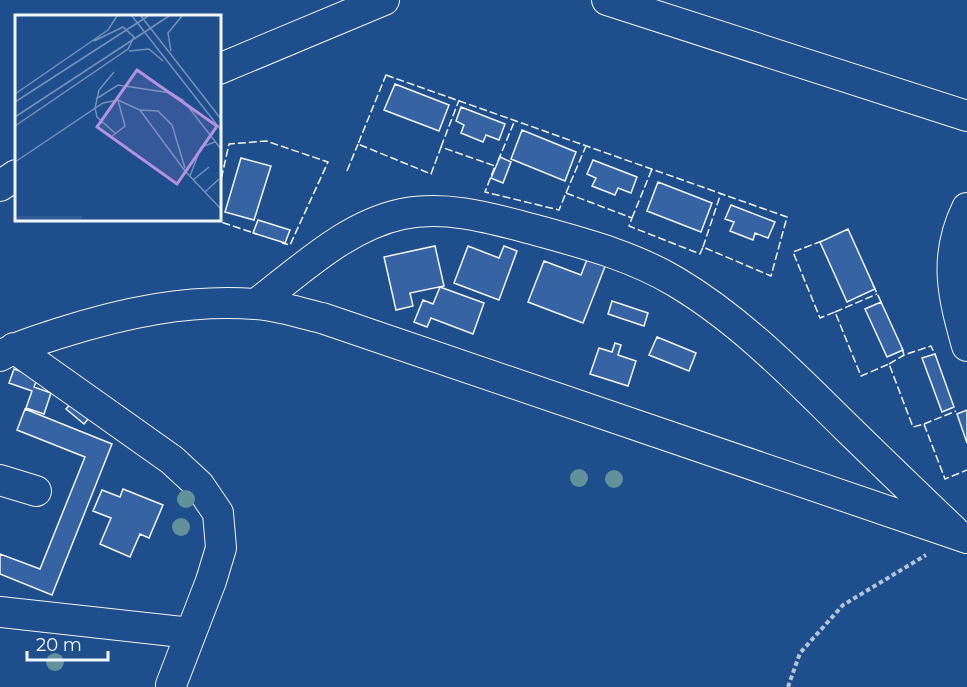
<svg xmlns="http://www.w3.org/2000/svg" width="967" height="687" font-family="Montserrat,sans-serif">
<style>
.building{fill:#3563a3;stroke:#f2f6ff;stroke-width:1.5}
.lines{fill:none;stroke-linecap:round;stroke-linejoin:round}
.minor-casing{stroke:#f2f6ff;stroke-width:32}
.path{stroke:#b3c4dc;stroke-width:4;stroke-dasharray:4.5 3;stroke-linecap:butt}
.minor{stroke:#1f4e8c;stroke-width:30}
.fence{stroke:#f2f6ff;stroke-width:1.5;stroke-dasharray:8 3;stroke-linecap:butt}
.tree{fill:#61919a}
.inset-road{fill:none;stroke:#7391ba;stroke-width:1.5}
.view{fill:#b691df;fill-opacity:0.15;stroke:#b691df;stroke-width:3}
.inset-edge{fill:none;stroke:#f2f6ff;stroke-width:3}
</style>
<rect width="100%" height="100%" fill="#1f4e8c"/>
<path class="building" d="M395 84 449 105 439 131 384 110Z
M461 107 505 124 499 140 486 135 483 142 461 133 464 125 456 121Z
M522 130 576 152 565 181 511 159Z
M500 157 511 162 503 183 491 178Z
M241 158 271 166 254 220 225 212Z
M593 160 637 177 631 193 618 188 615 195 592 186 596 178 587 174Z
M658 182 712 203 701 232 647 211Z
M731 205 775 222 768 238 755 233 753 240 730 231 734 222 725 219Z
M258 220 290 230 285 243 253 233Z
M848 229 875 289 847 302 820 242Z
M435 246 444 286 410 293 413 306 396 310 384 257Z
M468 246 499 258 504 246 517 251 499 300 454 283Z
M588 257 606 264 583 323 528 302 544 261 581 275Z
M440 287 484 303 473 334 431 318 427 327 414 322 423 300 433 304Z
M612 301 648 313 644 326 608 314Z
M881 302 903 350 887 357 865 309Z
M657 337 696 353 689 371 649 355Z
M615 343 621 345 618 355 636 361 628 386 590 374 599 348 612 352Z
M935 354 954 407 942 412 922 358Z
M14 369 38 377 34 387 51 393 44 414 26 408 32 391 9 383Z
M75 399 92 414 84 424 66 409Z
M25 409 112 444 52 595 0 574V554L40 569 85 457 17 430Z
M967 410V443L957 414Z
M123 489 163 505 149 538 140 534 130 557 100 544 111 518 93 511 102 490 120 497Z"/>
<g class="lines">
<g class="minor-casing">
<path id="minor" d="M607 0 967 116
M219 69 384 0
M0 186 16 175
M967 208C943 257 953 296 967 346
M256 304C301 270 346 226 402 214 446 205 490 218 532 229 582 243 631 255 676 282 740 320 793 375 845 426 881 461 917 496 953 530
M14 348 172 460 199 485 218 513 221 548 211 581 171 685
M0 356C19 345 39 340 60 333 123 313 188 299 255 304 277 305 300 313 322 318L967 538
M0 480 36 491
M0 612 191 633"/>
</g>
<path class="path" d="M788 687 800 653 843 605 926 555"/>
<use href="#minor" class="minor"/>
<path class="fence" d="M386 75 787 217 771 276 703 247 700 254 629 226 632 218 566 193 559 210 485 192 495 166 441 147 431 174 358 144Z
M441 147 459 100
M498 161 515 120
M347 171 358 144
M219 189 229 144 266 141 328 162 290 245 282 243
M566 193 586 146
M632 218 652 169
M212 219 257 234
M822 241 793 252 820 318 835 312 861 376 889 364 913 427 924 424 945 479 967 470
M703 247 721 193
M873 285 882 304
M835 312 877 294
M902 348 904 355 931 346 936 357
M889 364 904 355
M924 424 956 411"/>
</g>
<g class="tree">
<circle cx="579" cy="478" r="9"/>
<circle cx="614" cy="479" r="9"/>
<circle cx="186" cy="499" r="9"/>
<circle cx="181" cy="527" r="9"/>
<circle cx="55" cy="662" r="9"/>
</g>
<g transform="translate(15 15)">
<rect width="206" height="206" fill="#1f4e8c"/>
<path d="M0 201H67V205H0Z" fill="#305b95"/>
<path class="inset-road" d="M117 1 206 115M126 1 206 104M114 36 134 34 148 46M156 36 153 18 167 1M99 57 84 75 80 93 82 102 101 119M0 79 93 15 102 1M81 84 103 70 156 78 168 85 206 134M0 87 133 1M125 95 143 96 157 110 170 153M0 102 154 1M0 111 113 34 119 22 108 12 79 26M96 122 110 111 103 85M0 147 88 88 103 85 125 95 170 156 206 194M175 161 186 132 200 127M178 165 194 152M190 177 204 164"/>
<path class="view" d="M122 55 202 111 162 169 82 112Z"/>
<rect width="206" height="206" class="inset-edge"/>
</g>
<path d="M27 651v9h81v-9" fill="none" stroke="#f2f6ff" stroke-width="3"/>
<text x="36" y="651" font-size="18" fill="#f2f6ff" stroke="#1f4e8c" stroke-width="4.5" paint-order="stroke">20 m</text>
</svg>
